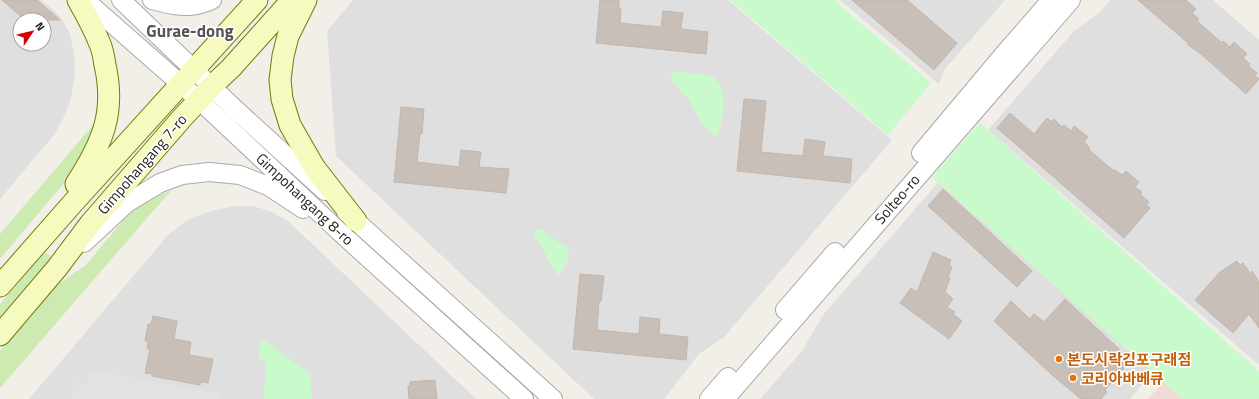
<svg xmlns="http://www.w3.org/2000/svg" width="1259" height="399" font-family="'Titillium Web','Noto Sans KR',sans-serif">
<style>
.residential{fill:#e0dfdf;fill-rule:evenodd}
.commercial{fill:#f2dad9}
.grass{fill:#cdebb0}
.park{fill:#c8facc}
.parking{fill:#e2e2e2}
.building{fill:#c7bfb8;stroke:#c4b6ab}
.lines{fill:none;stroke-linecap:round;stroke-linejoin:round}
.tertiary-casing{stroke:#a9a9a9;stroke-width:20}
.secondary-casing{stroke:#707d05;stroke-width:23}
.tertiary{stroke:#fff;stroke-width:18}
.secondary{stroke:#f7fabf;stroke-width:21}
.food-dot{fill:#e8710a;stroke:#fff;stroke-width:1.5}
.labels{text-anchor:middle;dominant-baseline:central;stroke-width:3;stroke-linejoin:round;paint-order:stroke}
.street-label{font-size:15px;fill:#222;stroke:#fff}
.food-label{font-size:15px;font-weight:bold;fill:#c56008;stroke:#fff;text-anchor:start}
.quarter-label{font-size:17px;font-weight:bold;fill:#555;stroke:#fff}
</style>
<rect width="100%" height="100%" fill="#f2efe9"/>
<path class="residential" d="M0 0H42L59 15 69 32 74 52 75 74 71 98 64 117 54 135 0 199ZM20 20H44V44H20Z
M353 0H728L892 140 724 337 699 354 664 399H594L336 156 327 31Z
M840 0H1005L945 69 939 84Z
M1110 0H1213L1259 40V365L988 130 1074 31 1098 14Z
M942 178 1154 371 1130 399H760L802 351 823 315Z
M235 206H252L270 211 288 221 476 399H29L169 234 185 222 197 216 212 211Z"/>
<path class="commercial" d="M1164 381 1185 399H1148Z"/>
<path class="grass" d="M93 125H96L80 164 0 259V234Z
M172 190 154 210 0 388V351L57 285 86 265 126 217 139 204Z
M45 253 48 254 50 256 49 261 0 317V304L42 255Z"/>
<path class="park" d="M730 0H834L931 83 888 135Z
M672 72C683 73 703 72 712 77 730 87 723 123 716 138L702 123 688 99 671 80Z
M980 123 1259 371V399H1182L932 177Z
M537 229H541L549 236 569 248 567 264 563 267 562 273 559 275C549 265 549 259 542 248 540 244 536 239 533 235Z
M263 340 310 373 312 399H264L266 363 263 359H259L260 343Z"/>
<path class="parking" d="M89 370 221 393 220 399H71L74 382 87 384Z"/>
<path class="building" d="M2 0H37L60 20H25Z
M600 0H619V9H621L620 23 661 27 663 11 683 13 681 29 708 32 706 54 596 43Z
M852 0H907L957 43 934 70Z
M1138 0H1186L1196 9 1192 13 1199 19 1197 21 1222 43 1223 41 1230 47 1234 42 1247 54 1243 58 1250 64 1248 66 1257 73 1255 76 1259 79 1246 94 1202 55 1187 44 1188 43Z
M744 99 766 101 761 152 803 156 805 139 825 142 823 156 852 159 850 183 737 171Z
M401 107 424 109 422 134H420L417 162 459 167 461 150 481 152 479 167 509 169 506 193 394 182Z
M1010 113 1034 134 1047 118 1052 122 1054 119 1062 127 1064 125 1071 131 1074 126 1088 137 1084 142 1090 148 1089 150 1114 171 1115 170 1122 175 1126 171 1139 182 1135 187 1142 192 1140 194 1149 202 1146 204 1150 208 1124 238 997 128Z
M943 189 1032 271 1017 287 928 206Z
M933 252 951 260 949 265 952 267 948 277 950 278 945 292 953 299 947 307 955 312 953 314 962 321 949 339 900 303 911 288 917 292Z
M1237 261 1240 265 1243 263 1250 273 1252 271 1259 282V328L1249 314 1233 333 1195 300 1220 272Z
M580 274 604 276 601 301H599L597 330 639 334 640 317 660 319 659 334 688 337 686 360 573 349Z
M1065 299 1131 360 1105 390 1107 392 1101 399H1081L1051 374 994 321 1011 301 1030 319 1034 314 1044 322Z
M153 316 177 321 174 339 191 342 189 355 213 359 208 383 201 382 200 385 152 376V374L145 373 150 349H147L148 342 145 341 148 324H151Z
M435 380 437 399H409L408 386H410V382Z"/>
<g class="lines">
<g class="tertiary-casing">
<path id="tertiary" d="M85 0 199 100 344 236 524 399
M121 0 234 108 325 191
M152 0C166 4 182 8 197 5 202 4 207 2 212 0
M921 153 1004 54 1051 0
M346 212 553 399
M84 243 127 203 160 183 182 175 209 172 240 175 268 186 303 209
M785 310 835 252
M709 399 728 377
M725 399 1071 0"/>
</g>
<g class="secondary-casing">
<path id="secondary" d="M306 0 288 36 283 56 280 80 282 99 290 125 314 167 356 221
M76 184C102 144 116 113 105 65 104 58 103 51 100 44 94 29 86 14 78 0
M0 286 72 204 257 0
M0 335 57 268 90 224 182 118 212 86 231 68 292 0"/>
</g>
<use href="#tertiary" class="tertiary"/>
<use href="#secondary" class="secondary"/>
</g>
<g class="food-dot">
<circle cx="1059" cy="359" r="4"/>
<circle cx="1073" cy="378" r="4"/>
</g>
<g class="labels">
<g class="street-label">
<text transform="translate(142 164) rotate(-49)">Gimpohangang 7-ro</text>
<text transform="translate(305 199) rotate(43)">Gimpohangang 8-ro</text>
<text transform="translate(897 199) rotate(-49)">Solteo-ro</text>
</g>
<g class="food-label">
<text x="1067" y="359">본도시락김포구래점</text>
<text x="1081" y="378">코리아바베큐</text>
</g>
<g class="quarter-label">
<text x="190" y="31">Gurae-dong</text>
</g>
</g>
<g transform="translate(32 32) rotate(55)"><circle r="19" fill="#ffffff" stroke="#a7a7a7"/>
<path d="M0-3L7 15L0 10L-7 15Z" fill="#d40000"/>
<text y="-6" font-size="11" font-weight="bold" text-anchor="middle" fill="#222222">N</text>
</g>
</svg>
